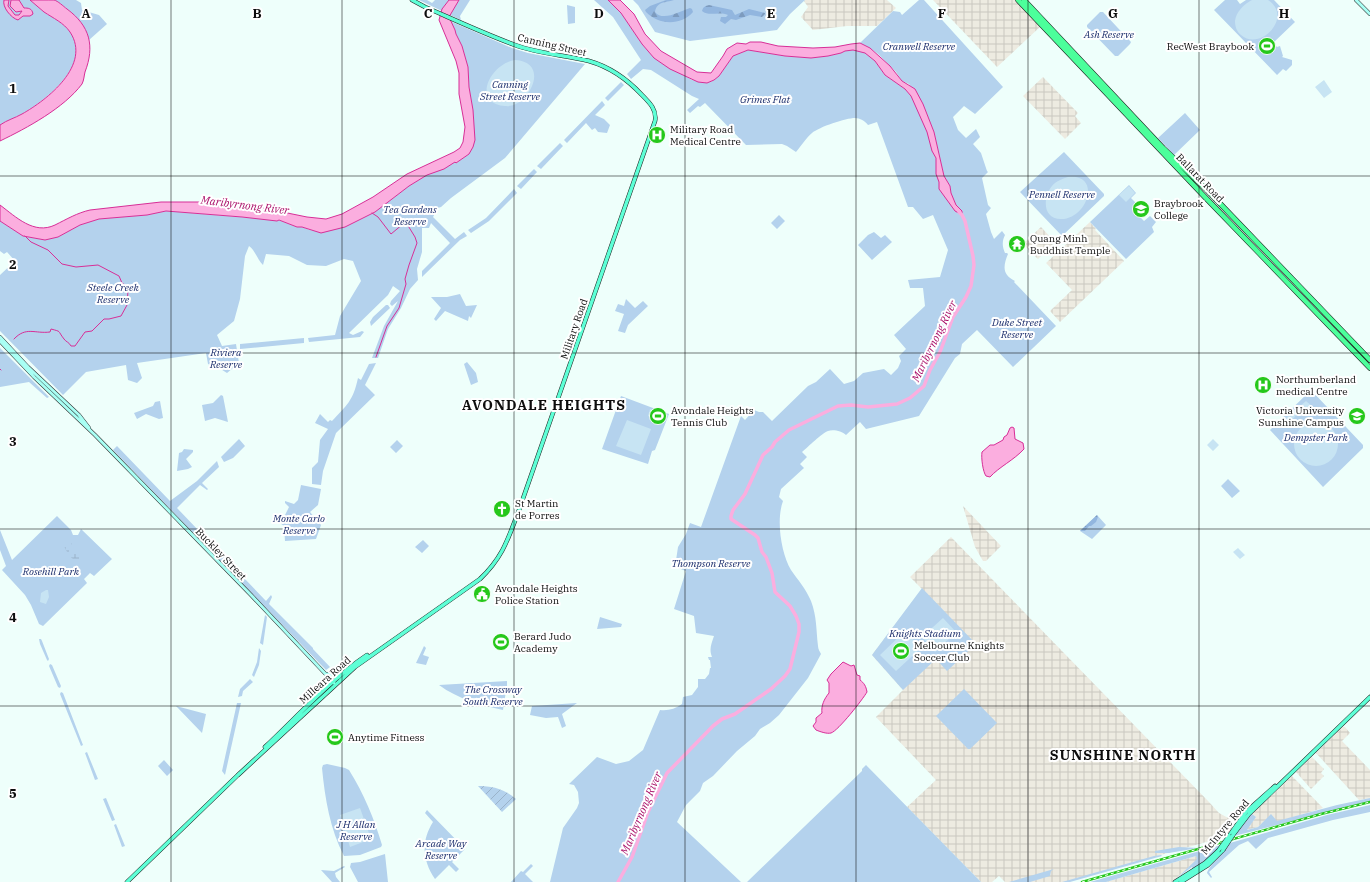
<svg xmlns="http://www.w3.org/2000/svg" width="1370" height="882" font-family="'IBM Plex Serif',serif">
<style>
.industrial{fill:url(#industrial-grid)}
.grass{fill:#b4d2ed}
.forest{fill:url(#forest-firs)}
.wetland{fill:url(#wetland-marsh)}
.garden{fill:url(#garden-furrows)}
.pitch{fill:#c7e4f3}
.water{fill:#fbaedf;stroke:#d72f97}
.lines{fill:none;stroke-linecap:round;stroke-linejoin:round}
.stream{stroke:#d72f97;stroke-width:1}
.river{stroke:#fbaedf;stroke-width:3.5}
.secondary-casing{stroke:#2f2f2f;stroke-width:4}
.primary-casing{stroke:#1e1e1e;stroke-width:4.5}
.highway-casing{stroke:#1e1e1e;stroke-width:5.5}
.secondary{stroke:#a9fff4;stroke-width:3}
.primary{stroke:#5effd6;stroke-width:3.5}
.highway{stroke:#4cff9b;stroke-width:4.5}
.rail-casing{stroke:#25c81b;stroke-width:2.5}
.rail{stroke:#fff;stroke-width:1;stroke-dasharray:3;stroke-linecap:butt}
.primary-bridge-casing{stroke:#1e1e1e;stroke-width:4.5;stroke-linecap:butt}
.primary-bridge{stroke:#5effd6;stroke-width:3.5}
.grid{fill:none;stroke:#0d0d0d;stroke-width:1;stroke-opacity:0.55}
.labels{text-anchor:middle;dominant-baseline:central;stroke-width:4;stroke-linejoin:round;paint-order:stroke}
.park-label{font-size:10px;font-style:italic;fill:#192b6a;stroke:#fff}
.street-label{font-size:10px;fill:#0d0d0d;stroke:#fff}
.poi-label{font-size:10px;fill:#0d0d0d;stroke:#fff;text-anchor:start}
.water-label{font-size:11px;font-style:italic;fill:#a90d67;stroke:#fff}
.district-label{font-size:14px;font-weight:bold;letter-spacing:1px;fill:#0d0d0d;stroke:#fff}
.grid-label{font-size:13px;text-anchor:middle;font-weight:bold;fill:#0d0d0d;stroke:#fff;stroke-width:4;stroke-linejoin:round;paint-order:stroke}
</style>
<defs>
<pattern id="industrial-grid" width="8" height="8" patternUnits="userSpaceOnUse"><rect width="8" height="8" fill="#edebe1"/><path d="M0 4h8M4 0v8" fill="none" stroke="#cac8c0"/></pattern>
<pattern id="forest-firs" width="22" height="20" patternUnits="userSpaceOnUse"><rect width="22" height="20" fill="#92b6df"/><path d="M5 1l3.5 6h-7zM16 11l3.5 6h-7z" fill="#7d9bbe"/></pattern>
<pattern id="wetland-marsh" width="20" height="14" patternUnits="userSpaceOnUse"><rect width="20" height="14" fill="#b4d2ed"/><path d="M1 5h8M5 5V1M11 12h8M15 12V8" fill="none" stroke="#9ab3ca"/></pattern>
<pattern id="garden-furrows" width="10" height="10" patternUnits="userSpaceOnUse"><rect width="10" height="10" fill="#b4d2ed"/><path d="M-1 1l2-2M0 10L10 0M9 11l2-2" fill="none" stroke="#9ab3ca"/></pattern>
</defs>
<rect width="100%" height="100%" fill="#eefffb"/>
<path class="industrial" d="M805 0H887L896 8 877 26H847L813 30 801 17 808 7 804 1Z
M933 0H1015L1040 27 997 67Z
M1043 77 1078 113 1075 116 1081 123 1065 139 1023 96Z
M1090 222 1096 229 1095 230 1124 261 1060 322 1050 311 1072 290 1046 263Z
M1041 227 1055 242 1038 259 1023 244Z
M963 506 1001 546 986 561H983L975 547Z
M951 537 1209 802 1219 813 1230 819 1232 823V828L1227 836 1066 882H1005L999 876 992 882H981L907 807 936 780 876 717 903 690 872 655 922 589 910 577Z
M1343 727H1345L1350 733 1342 741 1370 770V798L1359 800 1316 753Z
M1312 757 1324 769 1321 773 1324 776 1311 789 1296 772Z
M1292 776 1323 808 1277 822 1271 815 1258 827 1246 830 1256 817 1252 814Z
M1196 856 1198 859 1172 882H1106Z"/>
<path class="grass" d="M0 0H30C35 4 39 8 44 12 53 18 64 23 70 32 93 64 46 100 22 114 15 118 7 120 0 125Z
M54 0H76L81 3 82 10 99 15 107 24 89 40C85 21 70 10 54 0Z
M419 0H427L432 3 435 0H449L442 11Z
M459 0H470L460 16 461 20 450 15Z
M594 0H608L621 13 642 44 654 58 692 80 710 82 714 80 719 76 733 56 748 50 785 56 811 58 828 56 841 53 845 51 853 50 865 52 875 61 885 75 905 89 911 96 925 122 945 189 962 214V211L956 205 951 194 950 186 944 176 934 132 923 104 909 84 902 81 896 72 878 54 870 48 860 43 893 11 900 12 902 15 919 0H924L1003 87 975 114 964 106 953 117 958 130 966 138 976 129 980 137 973 144 981 153 987 171 988 172 982 178 988 205 991 208 986 214 991 232 994 239 1002 231 1005 235C1002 241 1002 246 1005 253H1007L1008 254C1003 266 1002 275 1015 281L1014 282 1056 326 1013 367 977 330 962 344 960 354 955 358 919 416 866 429 860 422 846 435C842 431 833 429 828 431 822 433 808 447 802 452L807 457 800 464 804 468 781 489 779 497 783 501C776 520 781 553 791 570 798 580 806 589 811 601 817 617 816 629 818 646 818 649 820 652 821 654L808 678 779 715 770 723 760 729 755 736 737 751 713 776 703 783 700 791 686 805 677 822 741 882H550L563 828 577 808 579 803 578 792 574 785 569 784 597 757 616 764 629 761 643 750 660 710C668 711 675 709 682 704L683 697 692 695 698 687V679H705L709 674 710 668H711L710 660H709L708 657H712C709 649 711 645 714 636L696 633 694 616 674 609 686 571 675 567 678 547 686 534 690 523 701 527 741 416 745 420 754 410 759 412H763L772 421 808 386 816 382 830 369 844 384 854 381 863 373 884 369 891 375 898 368 901 361 899 356 906 349 894 335 925 306 923 288H910L908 280 940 277 948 250 933 215 923 219 913 207H908L877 122 868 125C865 121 860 118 855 118 846 118 819 127 812 133 806 138 801 146 796 152L787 146 782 144 746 145 705 103 700 107 698 106 690 113 687 110 699 99 692 96 651 70 643 69 631 79 627 74 641 60 613 17Z
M633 0H805L790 14 777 30 690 41 655 32 638 5Z
M1225 0H1237L1240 4 1246 0H1274L1295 22 1273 43 1277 47 1280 46 1283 56 1282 57 1292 60V65L1286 71 1283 69 1277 75 1214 10Z
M567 5 575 7V23L568 24Z
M1100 12H1103L1131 42 1130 44 1118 56H1115L1087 27V25Z
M450 21 512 48 528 53 585 64 505 158 451 198 441 207 438 208 433 217 455 239 464 232 467 236 460 240 422 277V271L450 243 431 223 429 228H422V252L417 269 418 280 410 289 401 308 388 329 378 358H372L384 326 398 301 392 306 390 304 391 301 400 291 393 286 388 295 349 333 353 335 362 331 364 332 360 337 309 342 308 338 335 335 340 316 361 281 353 261 344 259 326 266 307 265 289 256 266 254 263 265C257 259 255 250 249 246L245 256 240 299 234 321 217 335 222 346 236 344 239 363 227 373 219 368 208 364 206 353 137 363 142 378 137 383 128 380 126 365 86 372 63 395 0 331V275L15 261 7 252 4 254 0 251V221L23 236 44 240 58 237 80 225 99 219 147 215 166 211 279 220 297 227H302L310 230 317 231 345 227 375 212 409 186 427 175 455 162 456 163 469 154 474 128V119L469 87 468 67 462 46 456 34 455 30Z
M621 82 624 85 608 101 605 98Z
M602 101 605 105 595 115 604 119 610 125 607 133 598 132 595 128 592 130 586 123 567 143 564 140Z
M1185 113 1200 130 1174 155 1158 138Z
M560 143 563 146 541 169 537 166Z
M1064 152 1104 194V196L1062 236 1020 192Z
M534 169 537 172 521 189 517 186Z
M1129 185 1136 193 1131 198 1141 208 1139 210 1143 214 1140 217 1144 221 1150 216 1156 222 1152 227 1154 232 1126 259 1090 222Z
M514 189 517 193 489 221 471 233 468 230 486 218Z
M779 215 785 221 777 229 771 223Z
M874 232 881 238 885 235 892 242 872 260 858 245 868 235Z
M460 294 466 306 477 305 471 318 469 316 468 321 445 311 436 321 434 319 441 308 431 297H447Z
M626 299 635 308 643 301 648 306 628 325 625 333 618 331 624 314 615 311 618 304 624 306Z
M386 305H388L390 308 371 326 370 322 373 317Z
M304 338V343L240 349V344Z
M0 348 49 397 47 398 29 382 0 387Z
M467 362 476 373 478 382 471 385 464 364Z
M376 363 365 385 375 395 336 433 323 471 321 485 312 484V468L318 462 320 440 328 429 315 423 320 414 328 422 330 420 332 421C347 405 353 401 358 378L361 380 369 364Z
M1311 390 1363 445V448L1323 487 1270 430Z
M221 395 223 396 228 422 215 418 205 421 202 405 213 403Z
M621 396 669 414 655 450 652 451 648 464 602 449Z
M160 401 163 418 159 419 146 414 137 419 134 413 153 406 155 402Z
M239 439 245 446 233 458 224 462 221 457Z
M397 440 403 446 396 453 390 447Z
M117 446 170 501 197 481 217 461 219 467 202 483 208 489 207 490 200 485 177 508 266 601 271 595 272 597 269 604 313 648V649L330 667 326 670 113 450Z
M184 449 193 450V452L186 459 192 467 188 469 177 471 179 453 182 452Z
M1228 479 1240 491 1232 498 1221 486Z
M301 485 321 489 318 505 310 512 321 525 316 539 285 541 284 526 276 520 282 521 289 507 285 503V501L294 504 298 500Z
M1097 515 1106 525 1092 539 1080 531Z
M57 516 71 530 73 535H78L81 529 112 559 94 576 90 573 84 579 87 583 43 626 39 624 31 605 25 595 2 570 6 566 0 550V530L12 560Z
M423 540 429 546 422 553 415 547Z
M922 588 976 644 947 671 936 659 903 690 872 655Z
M265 615 267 617 263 645 260 643Z
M600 617 622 624 621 627 597 629Z
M39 639H41L42 641 49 659 48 661 47 660 40 644Z
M424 646 426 648 423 655 429 657 426 665 416 663Z
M259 648 261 651 259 665 254 677 252 675 257 662Z
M50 664 52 665 61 686 60 688 58 687 49 666Z
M250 679 253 682 243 691 242 696 238 697 240 689Z
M507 681V686H518V691H506L503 710C480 705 458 699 439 685Z
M964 689 997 723 970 749H968L936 716Z
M61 692 63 693 83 745 81 746 60 694Z
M237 703H241L225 775 222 771Z
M577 703 562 714 566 726 562 728 558 717 546 718 530 715 532 706Z
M176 706 206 714 202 733Z
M87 752 98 779 95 780 85 753Z
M164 760 173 770 167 776 158 766Z
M327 764 345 768 349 770C364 794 374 818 382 845L381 847 360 855 344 856C330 829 325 799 322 768L323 765Z
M866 765 981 882H747L862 771V769Z
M106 798 115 820 112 821 103 799Z
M1370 798V801L1234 836 1243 822 1252 814 1256 817 1247 830 1258 827 1271 814 1277 821 1337 805Z
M1370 805V812L1333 820 1268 838 1256 849 1248 841 1239 845 1209 872 1212 877 1211 878 1207 873C1209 866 1224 851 1230 843L1327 815Z
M427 810 465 849 452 862 459 869 456 872 449 865 435 879C422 860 421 841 433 822L425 813Z
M116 824 125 846 122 847 114 825Z
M1221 845 1209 859 1193 869 1192 867 1177 878 1197 859 1196 856 1106 882H1090Z
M1179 847 1198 848 1169 853H1155V851Z
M385 854 388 882H358L350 867 351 863 360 862Z
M1161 855 1162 856 1070 882H1062L1154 856Z
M531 864 533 866 525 874 533 882H511L521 871 523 872Z
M344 866 345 867 335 873 336 877 340 882H332L321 870 334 871Z
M1054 869 1051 871 1050 876 1030 882H1009Z"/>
<path class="forest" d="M666 0H674C665 3 657 1 655 12 663 22 680 11 690 8L692 9 693 12C681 26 658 25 646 12L645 10 650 6Z
M709 5 732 10 735 15 749 9 765 13V14L762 17 750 15 736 20 731 19 725 24 720 21 721 17H726L728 15C719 11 709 17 702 11 703 7 705 6 709 5Z
M1097 515 1098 517 1096 522 1091 526H1089L1085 531H1080Z"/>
<path class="wetland" d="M68 539 72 541 71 546 74 553 78 554 83 553 84 555 82 563C70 560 68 554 63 544Z"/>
<path class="garden" d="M478 786C493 786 504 789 516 799L502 812Z"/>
<path class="pitch" d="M1252 0H1268C1294 17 1260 52 1241 35 1237 32 1235 27 1235 21 1236 12 1244 4 1252 0Z
M515 60C552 62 528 109 505 106 471 103 490 64 515 60Z
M1324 80 1332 92 1324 98 1315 87Z
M1068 177C1102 173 1088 219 1061 219 1042 219 1043 197 1052 186 1056 181 1062 179 1068 177Z
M1129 186 1135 193 1126 202 1119 195Z
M1306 401 1313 407 1306 414 1301 410 1288 424 1284 420 1298 406 1299 407Z
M650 409 668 415 665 422 648 416Z
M627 420 651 429 641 455 616 446Z
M1294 444a22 22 0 1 1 44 0a22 22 0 1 1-44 0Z
M1213 439 1219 445 1213 451 1207 445Z
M1238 548 1245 555 1240 559 1233 552Z
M46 590H48L49 597 46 604 40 602 41 593Z
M943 618 956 632 935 652 922 637Z
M905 631 921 648 896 671 880 655Z
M360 808 371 839 350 847 340 815Z"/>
<path class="water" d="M4 0H9L8 6 15 15H19L22 11 16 12 10 6 11 0H19L24 8C28 8 32 8 33 14L30 16H23L18 20C11 18 2 7 4 0Z
M30 0C37 0 47 0 54 0 58 1 63 6 67 9 90 26 95 46 85 72 84 76 84 80 82 84 64 108 27 128 0 141V125C7 120 15 118 22 114 47 100 92 65 70 32 64 23 53 18 44 12 39 8 35 4 30 0Z
M449 0H459L449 17 455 30 456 34 462 46 468 67 469 87 473 110 475 140 473 147 469 154 456 163 455 162 444 169 427 175 409 186 375 212 345 227 321 233 302 227H297L279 220 277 221 242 217 166 211 147 215 99 219 80 225 58 237 45 240 23 236 0 221V205C16 217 34 235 55 225 67 219 77 213 90 210L161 202H198L258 207 307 217 326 219 342 214 373 197 407 174 454 152 460 148 463 142 465 127 459 94V73L456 61 439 20 442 9Z
M608 0H620L634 14 645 34 661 51 697 72 711 73 723 56 727 49 737 43 746 44 750 42H761L778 46 813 48 835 47 851 44 860 43 870 48 890 66 902 81 915 89 923 104 934 132 944 176 950 186 951 193 956 205 962 211V215L955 211 939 189V182L936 174V158L932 151 927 132 911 96 905 89 885 75 875 61 865 53 853 50 845 51 841 53 828 56 811 58 785 56 748 50 733 56 719 76 714 80 707 83 698 82 670 69 654 58 642 44 621 13Z
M1012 427 1014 428 1015 439 1023 443 1024 449C1014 460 999 467 990 477L986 476C983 472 981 458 982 452L990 445H994L1003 440 1004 437 1007 435 1010 428Z
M843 662 851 666 854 665 857 675 860 676V680C864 683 866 686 867 692 863 699 838 731 831 733 827 734 821 732 816 730L813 726 816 722V718L822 713C821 706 824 699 829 693V683L827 680 831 674Z"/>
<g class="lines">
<path class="stream" d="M372 213 378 217 391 234 403 224H407L415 237 417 243 409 265 405 279 406 284 399 308 387 326 376 357
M14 339C26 326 35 334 50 332L51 329C62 332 57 330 64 339 66 342 69 342 71 346H75L85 332 92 331 104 319H109L121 316 127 305 128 290 126 286 122 283 119 276 98 265 76 267 62 264 48 250 31 242 25 236
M0 369 1 370"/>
<path class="river" d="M618 882 632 857 648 812 667 773 713 726 722 719 735 714 771 689 785 676 790 669 799 632V624L796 616 790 606 775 592 772 573 766 557 762 552 758 538 755 535 731 519V516L733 510 745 494 763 455 772 447 775 442 789 430 838 406 851 405 868 407 897 404 910 398 924 386 930 370 940 352 953 317 966 297 971 286 974 265 973 256 965 221 962 215 959 212"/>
<g class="secondary-casing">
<path id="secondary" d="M1356 0 1370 14
M0 337 28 367 79 415 89 428
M0 341 34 377 95 435 251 595 334 683
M327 674 339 677"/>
</g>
<g class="primary-casing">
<path id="primary" d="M265 747C297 717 331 679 367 655
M238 775 355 667 480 579C503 557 508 539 519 510L655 121C657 110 650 103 642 95 628 80 610 67 589 61 565 55 539 54 515 45 485 34 455 20 425 7L412 0
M1233 835 1249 814 1370 697
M1229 836 1246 812 1275 786
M127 882 240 773
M1175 882 1205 863 1218 851
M1181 882 1208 865 1223 850"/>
</g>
<g class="highway-casing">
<path id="highway" d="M1018 0 1202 194 1370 368
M1024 0 1163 148 1207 190 1370 360"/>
</g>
<use href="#secondary" class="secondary"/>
<use href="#primary" class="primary"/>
<use href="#highway" class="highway"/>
<g class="rail-casing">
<path id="rail" d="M1082 882 1321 814 1370 802"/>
</g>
<use href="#rail" class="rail"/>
<g class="primary-bridge-casing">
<path id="primary-bridge" d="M1223 850 1233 835
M1218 851 1229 836"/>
</g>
<use href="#primary-bridge" class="primary-bridge"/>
</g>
<path class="grid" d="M171 0V882M342 0V882M514 0V882M685 0V882M856 0V882M1028 0V882M1199 0V882M0 176H1370M0 353H1370M0 529H1370M0 706H1370"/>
<defs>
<g id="stadium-disc" transform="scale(0.9)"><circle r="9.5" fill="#25c81b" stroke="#fff"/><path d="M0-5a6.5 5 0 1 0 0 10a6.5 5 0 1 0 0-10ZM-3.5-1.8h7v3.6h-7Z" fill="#fff"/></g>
<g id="hospital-disc" transform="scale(0.9)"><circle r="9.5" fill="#25c81b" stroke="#fff"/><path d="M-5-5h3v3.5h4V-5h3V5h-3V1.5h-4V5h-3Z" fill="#fff"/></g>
<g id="school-disc" transform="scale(0.9)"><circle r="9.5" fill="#25c81b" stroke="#fff"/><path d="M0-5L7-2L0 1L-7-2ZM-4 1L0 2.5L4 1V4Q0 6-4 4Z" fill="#fff"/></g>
<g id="temple-disc" transform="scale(0.9)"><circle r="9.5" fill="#25c81b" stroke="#fff"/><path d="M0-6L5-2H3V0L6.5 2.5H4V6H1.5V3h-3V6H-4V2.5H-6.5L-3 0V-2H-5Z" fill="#fff"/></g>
<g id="university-disc" transform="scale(0.9)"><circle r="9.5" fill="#25c81b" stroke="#fff"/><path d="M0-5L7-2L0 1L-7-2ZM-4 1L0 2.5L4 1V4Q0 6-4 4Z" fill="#fff"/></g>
<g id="church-disc" transform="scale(0.9)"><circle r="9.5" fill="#25c81b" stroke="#fff"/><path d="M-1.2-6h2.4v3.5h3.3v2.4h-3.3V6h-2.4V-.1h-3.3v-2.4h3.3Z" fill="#fff"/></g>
<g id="civic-disc" transform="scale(0.9)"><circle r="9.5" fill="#25c81b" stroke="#fff"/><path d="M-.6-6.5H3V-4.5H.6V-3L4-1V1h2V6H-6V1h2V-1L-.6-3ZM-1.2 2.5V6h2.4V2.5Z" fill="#fff"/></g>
</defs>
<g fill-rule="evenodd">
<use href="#stadium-disc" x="1267" y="46"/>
<use href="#hospital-disc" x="657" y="135"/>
<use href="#school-disc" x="1141" y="209"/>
<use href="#temple-disc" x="1017" y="244"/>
<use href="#hospital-disc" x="1263" y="385"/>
<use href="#stadium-disc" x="658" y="416"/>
<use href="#university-disc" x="1357" y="416"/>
<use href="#church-disc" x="502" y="509"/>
<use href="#civic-disc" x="482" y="594"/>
<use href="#stadium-disc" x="501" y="642"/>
<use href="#stadium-disc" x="901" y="651"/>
<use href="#stadium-disc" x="335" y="737"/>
</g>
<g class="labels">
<g class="park-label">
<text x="1109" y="34">Ash Reserve</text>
<text x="919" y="46">Cranwell Reserve</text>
<text x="510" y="84">Canning<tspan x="510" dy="12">Street Reserve</tspan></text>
<text x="765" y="99">Grimes Flat</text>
<text x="1062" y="194">Pennell Reserve</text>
<text x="410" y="209">Tea Gardens<tspan x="410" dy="12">Reserve</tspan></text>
<text x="113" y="287">Steele Creek<tspan x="113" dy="12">Reserve</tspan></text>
<text x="1017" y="322">Duke Street<tspan x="1017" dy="12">Reserve</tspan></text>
<text x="226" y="352">Riviera<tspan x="226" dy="12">Reserve</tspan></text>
<text x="1316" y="437">Dempster Park</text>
<text x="299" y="518">Monte Carlo<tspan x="299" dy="12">Reserve</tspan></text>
<text x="711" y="563">Thompson Reserve</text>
<text x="51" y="571">Rosehill Park</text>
<text x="925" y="633">Knights Stadium</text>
<text x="493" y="689">The Crossway<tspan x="493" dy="12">South Reserve</tspan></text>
<text x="356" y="824">J H Allan<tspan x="356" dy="12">Reserve</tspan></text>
<text x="441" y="843">Arcade Way<tspan x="441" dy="12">Reserve</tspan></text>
</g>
<g class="street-label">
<text transform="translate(552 45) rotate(13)">Canning Street</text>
<text transform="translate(1200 178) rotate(46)">Ballarat Road</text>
<text transform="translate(574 329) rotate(-71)">Military Road</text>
<text transform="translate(221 554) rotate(46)">Buckley Street</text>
<text transform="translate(325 680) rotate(-42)">Milleara Road</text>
<text transform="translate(1225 827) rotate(-50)">McIntyre Road</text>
</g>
<g class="poi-label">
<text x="1254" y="46" text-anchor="end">RecWest Braybook</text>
<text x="670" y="129">Military Road<tspan x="670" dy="12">Medical Centre</tspan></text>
<text x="1154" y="203">Braybrook<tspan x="1154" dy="12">College</tspan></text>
<text x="1030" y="238">Quang Minh<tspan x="1030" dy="12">Buddhist Temple</tspan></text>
<text x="1276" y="379">Northumberland<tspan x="1276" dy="12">medical Centre</tspan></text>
<text x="671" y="410">Avondale Heights<tspan x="671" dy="12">Tennis Club</tspan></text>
<text x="1344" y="410" text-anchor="end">Victoria University<tspan x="1344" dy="12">Sunshine Campus</tspan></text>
<text x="515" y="503">St Martin<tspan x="515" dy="12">de Porres</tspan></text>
<text x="495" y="588">Avondale Heights<tspan x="495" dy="12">Police Station</tspan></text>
<text x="514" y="636">Berard Judo<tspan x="514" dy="12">Academy</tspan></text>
<text x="914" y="645">Melbourne Knights<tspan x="914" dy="12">Soccer Club</tspan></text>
<text x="348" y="737">Anytime Fitness</text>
</g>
<g class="water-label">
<text transform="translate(245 205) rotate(7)">Maribyrnong River</text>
<text transform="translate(934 341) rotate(-64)">Maribyrnong River</text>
<text transform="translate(641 813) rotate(-67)">Maribyrnong River</text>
</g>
<g class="district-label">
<text x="544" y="405">AVONDALE HEIGHTS</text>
<text x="1123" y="755">SUNSHINE NORTH</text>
</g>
</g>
<g class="grid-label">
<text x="86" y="18">A</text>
<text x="257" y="18">B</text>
<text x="428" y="18">C</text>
<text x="599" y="18">D</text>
<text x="771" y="18">E</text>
<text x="942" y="18">F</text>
<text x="1113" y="18">G</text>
<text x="1284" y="18">H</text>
<text x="13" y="93">1</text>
<text x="13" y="269">2</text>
<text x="13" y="446">3</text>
<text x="13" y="622">4</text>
<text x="13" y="798">5</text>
</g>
</svg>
